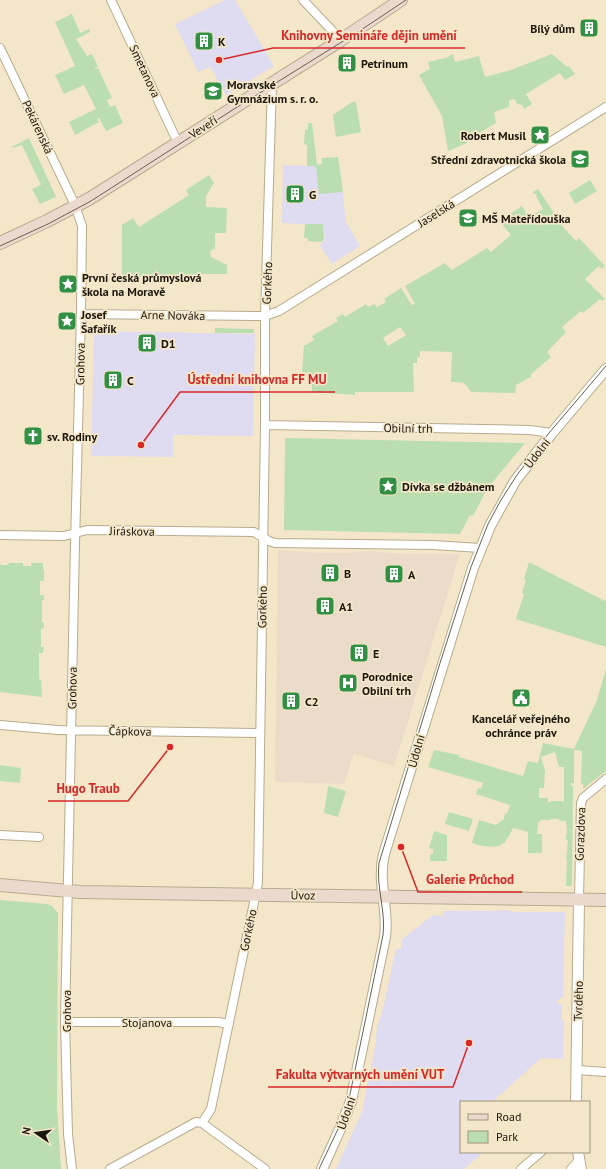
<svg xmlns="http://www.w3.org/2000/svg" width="606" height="1169" font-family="'PT Sans',sans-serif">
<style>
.education{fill:#dfdbf1}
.medical{fill:#ebdcc9}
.green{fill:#badeb0;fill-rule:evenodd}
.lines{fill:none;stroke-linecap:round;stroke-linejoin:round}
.minor-casing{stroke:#b7ab8e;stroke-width:10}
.tertiary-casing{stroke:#b7ab8e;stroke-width:12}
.secondary-casing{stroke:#b7ab8e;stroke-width:14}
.minor{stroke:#fff;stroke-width:8}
.tertiary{stroke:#fff;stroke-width:10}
.secondary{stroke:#ecd9ce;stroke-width:12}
.tram{stroke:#67604e;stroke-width:1}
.labels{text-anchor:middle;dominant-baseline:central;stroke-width:3.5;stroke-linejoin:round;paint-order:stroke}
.poi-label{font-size:12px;font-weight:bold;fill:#1b170c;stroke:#f4e7c9;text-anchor:start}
.street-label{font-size:12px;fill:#1b170c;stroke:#f4e7c9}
.leader{fill:none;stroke:#d62828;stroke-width:1.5}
.callout-dot{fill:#d62828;stroke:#f4e7c9;stroke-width:1.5}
.callout-label{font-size:13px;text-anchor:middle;font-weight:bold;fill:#d62828;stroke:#f4e7c9;stroke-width:3.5;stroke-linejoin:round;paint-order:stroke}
</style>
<rect width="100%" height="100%" fill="#f4e7c9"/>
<path class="education" d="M225 0H235L274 66 226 95 210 67 198 72 175 24Z
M283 165 340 167 346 222 360 246 332 264 320 246 325 237 322 225 282 223Z
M94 331 255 334 253 436 173 435V457L91 456Z
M505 910 514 912H565L563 998H559V1000H557V1004H562V1020H564L563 1059 541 1058 492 1102H461V1152H484L464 1169H336L362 1112 375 1048 377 1027 382 1013 396 949H401L402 939 433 915 444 916 443 911H495Z"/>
<path class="medical" d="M278 550 323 553H353V552L367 551 386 552V553L460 554 394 766 354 754 344 784 275 782Z"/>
<path class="green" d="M72 14 80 33 89 29 90 32 76 39 87 56 92 54 98 66 95 68V69L98 68 112 98 107 100 110 107 115 105 123 123 106 131 99 118 97 119 99 122 75 135 69 122 96 109 84 85 64 94 55 75 75 66 55 22Z
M453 54 455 62 479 56 485 77 511 70 552 54 567 67 569 66 575 74 565 80 560 73 526 94 532 104 524 109 522 105 517 104 515 99 509 100V107L494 112 496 123 468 140 467 143 448 151 442 116 419 75 430 69 428 62 446 58Z
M352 102H356L361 132 336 137 333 115Z
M308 123H312L317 165 322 164V158L338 157 343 192 319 194 316 166H307V145L304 144 305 130 308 129Z
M29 138 56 197 40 204 32 189 41 185 22 145 12 148V147Z
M209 175 214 183 206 196V207L227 208 226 233H215V246L214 248H216L210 251 211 257 227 265V274H197L196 278 172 277V284L162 283V281H155V283H147V277H138V281H132V283H122V225L133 218 139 227 189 195 186 190Z
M590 180 597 191 575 204 569 193Z
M538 189 564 228 576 241 579 238 605 266 602 269 599 266 585 279 605 299 602 301 600 299 583 313 581 311 562 327 566 332 547 352 551 357 531 374V377L516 385 515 393 471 392C464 381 465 383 451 382L452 352 420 351V357L417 358V363H413L414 392H355V395L312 392V373H302L304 345H306L314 340 312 336 338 321 336 318 343 314 345 317 366 304 368 307 374 304 377 307 386 302 384 299 401 288 412 305 415 304 405 286 445 263 452 270 487 248 491 252 511 235 499 221 522 206 529 217 543 209 536 196H537L536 194H534L533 192ZM400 327 406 335 388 346 383 338Z
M305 224H323L324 237 322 242 308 241V238H304Z
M215 328 254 329V333H215Z
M285 438 525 443 487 489 473 516 470 515 460 534 284 530Z
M529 562 605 601 606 598V647L516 619 524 594 522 593 526 580 524 579Z
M0 563 1 565H8L9 563H23V566H31V563H43V569L44 570V581H40V595H44V600H42V622L44 623V628L41 629V647H44L43 653H39V679L41 680 42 697 0 692Z
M606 669V771L583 789V784H581L582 751 574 750V783H571V786H573L572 886H566L567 860H566L568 840H566V834H567L566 821H560L558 818V819H550V820H541L538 823 537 834H542V853H528V832L513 828C511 832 508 838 505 842 497 850 481 846 472 843L479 820 496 825 504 819 505 813 507 814 510 805 476 794 478 788 481 789 483 783 428 767 434 750 459 755V757L523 776 528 761 538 763 543 743 574 749 597 700ZM555 752 559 767H564V802L562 801H551L550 802H548V798H539V788H544L545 771 541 757Z
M0 765 21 768 20 783 0 781Z
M328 786 346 791 338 817 324 813Z
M449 812 473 819 469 831 445 824Z
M434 831 447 835V861H430V855L433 853V849L429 848Z
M0 900 47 904 52 906 58 913 57 1107 61 1169H0Z"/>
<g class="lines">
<g class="minor-casing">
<path id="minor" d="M111 0 178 143
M303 0 341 40
M0 48 75 205 82 226 81 314 75 544 65 1022 68 1134 72 1169
M81 314 255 316H265L279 311 606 107
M265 425 530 430 552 433
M0 535 64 536 87 530 254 532 269 541 275 543 433 545 480 548
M0 725 58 730 260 733
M0 835 39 837
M579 900 581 803 583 798 606 779
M65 1022H218L229 1024
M577 1070 606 1072
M202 1123 211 1109 258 883 265 425V316L272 83
M110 1169 196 1122 202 1123 265 1169
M521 1169 541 1152
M571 1169 579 1160"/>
</g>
<g class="tertiary-casing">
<path id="tertiary" d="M576 1102 579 900
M578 1152 581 1169
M322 1169 340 1129 351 1101 385 937C389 909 377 882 384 854L473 568 490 526 515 481 552 433 606 369"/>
</g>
<g class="secondary-casing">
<path id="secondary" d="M0 243 47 221 89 199 341 40 401 0
M0 885 80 892 606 900"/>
</g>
<use href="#minor" class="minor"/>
<use href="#tertiary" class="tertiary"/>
<use href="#secondary" class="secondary"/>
<path class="tram" d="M0 246 48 224 91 201 234 109 361 30 406 0
M319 1169 338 1129 349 1099 383 935C386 911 376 887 379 863L440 663 471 567 488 524 501 500 517 475 549 433 606 366"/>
</g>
<defs>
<g id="building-square" transform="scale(1)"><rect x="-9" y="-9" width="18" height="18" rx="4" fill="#319043" stroke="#f4e7c9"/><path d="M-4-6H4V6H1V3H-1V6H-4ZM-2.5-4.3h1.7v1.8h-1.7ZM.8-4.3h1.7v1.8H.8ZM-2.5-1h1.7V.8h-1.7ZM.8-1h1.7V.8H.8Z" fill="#fff"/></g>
<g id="school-square" transform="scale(1)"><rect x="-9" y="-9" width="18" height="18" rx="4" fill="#319043" stroke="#f4e7c9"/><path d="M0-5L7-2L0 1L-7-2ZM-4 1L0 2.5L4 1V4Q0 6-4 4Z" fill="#fff"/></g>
<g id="sight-square" transform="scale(1)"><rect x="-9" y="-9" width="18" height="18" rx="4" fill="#319043" stroke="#f4e7c9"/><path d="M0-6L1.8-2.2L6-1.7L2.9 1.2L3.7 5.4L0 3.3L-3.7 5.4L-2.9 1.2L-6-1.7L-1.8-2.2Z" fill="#fff"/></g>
<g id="church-square" transform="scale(1)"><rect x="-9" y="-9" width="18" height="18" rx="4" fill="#319043" stroke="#f4e7c9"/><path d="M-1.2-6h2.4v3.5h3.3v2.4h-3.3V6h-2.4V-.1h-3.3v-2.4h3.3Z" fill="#fff"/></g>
<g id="hospital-square" transform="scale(1)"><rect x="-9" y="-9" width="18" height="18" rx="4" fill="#319043" stroke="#f4e7c9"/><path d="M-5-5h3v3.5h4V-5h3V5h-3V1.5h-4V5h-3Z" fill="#fff"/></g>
<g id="civic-square" transform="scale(1)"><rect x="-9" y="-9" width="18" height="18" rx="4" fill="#319043" stroke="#f4e7c9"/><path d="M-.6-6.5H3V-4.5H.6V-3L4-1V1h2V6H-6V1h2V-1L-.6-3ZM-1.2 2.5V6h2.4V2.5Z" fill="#fff"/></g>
</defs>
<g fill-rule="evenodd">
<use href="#building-square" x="589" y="28"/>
<use href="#building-square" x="204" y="41"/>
<use href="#building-square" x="347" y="63"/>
<use href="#school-square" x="213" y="91"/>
<use href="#sight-square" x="540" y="135"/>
<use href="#school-square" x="580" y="159"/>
<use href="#building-square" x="295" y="194"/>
<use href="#school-square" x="468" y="218"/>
<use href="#sight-square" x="68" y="284"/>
<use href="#sight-square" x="67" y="321"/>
<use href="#building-square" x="147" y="343"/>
<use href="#building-square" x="113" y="380"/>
<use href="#church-square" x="33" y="436"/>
<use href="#sight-square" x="388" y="486"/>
<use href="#building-square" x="330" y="573"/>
<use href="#building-square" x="394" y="574"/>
<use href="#building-square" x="325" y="606"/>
<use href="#building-square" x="359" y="653"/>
<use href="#hospital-square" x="348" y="683"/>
<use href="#civic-square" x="521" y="698"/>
<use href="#building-square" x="291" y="701"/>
</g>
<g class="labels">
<g class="poi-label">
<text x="575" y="28" text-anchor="end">Bílý dům</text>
<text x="218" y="41">K</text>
<text x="361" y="63">Petrinum</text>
<text x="227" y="84">Moravské<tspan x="227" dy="14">Gymnázium s. r. o.</tspan></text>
<text x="526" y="135" text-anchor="end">Robert Musil</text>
<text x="566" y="159" text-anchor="end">Střední zdravotnická škola</text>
<text x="309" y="194">G</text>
<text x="482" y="218">MŠ Mateřídouška</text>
<text x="82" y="277">První česká průmyslová<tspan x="82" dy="14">škola na Moravě</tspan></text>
<text x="81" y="314">Josef<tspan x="81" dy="14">Šafařík</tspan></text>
<text x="161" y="343">D1</text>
<text x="127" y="380">C</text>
<text x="47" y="436">sv. Rodiny</text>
<text x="402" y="486">Dívka se džbánem</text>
<text x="344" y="573">B</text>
<text x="408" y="574">A</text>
<text x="339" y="606">A1</text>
<text x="373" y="653">E</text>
<text x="362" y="676">Porodnice<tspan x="362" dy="14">Obilní trh</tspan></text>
<text x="305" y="701">C2</text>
<text x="521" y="718" text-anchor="middle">Kancelář veřejného<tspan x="521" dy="14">ochránce práv</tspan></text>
</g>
<g class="street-label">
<text transform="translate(145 71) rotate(65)">Smetanova</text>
<text transform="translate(38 127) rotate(65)">Pekárenská</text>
<text transform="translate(203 127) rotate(-33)">Veveří</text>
<text transform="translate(436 213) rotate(-32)">Jaselská</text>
<text transform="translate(267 283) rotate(-88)">Gorkého</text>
<text transform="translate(173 315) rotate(1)">Arne Nováka</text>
<text transform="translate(80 364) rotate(-89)">Grohova</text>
<text transform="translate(408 428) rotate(1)">Obilní trh</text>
<text transform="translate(537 453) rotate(-52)">Údolní</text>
<text transform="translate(132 531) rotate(1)">Jiráskova</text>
<text transform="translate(262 607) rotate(-89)">Gorkého</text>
<text transform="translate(72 688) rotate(-89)">Grohova</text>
<text transform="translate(130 731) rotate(1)">Čápkova</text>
<text transform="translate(416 751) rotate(-74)">Údolní</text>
<text transform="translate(580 834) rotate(-88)">Gorazdova</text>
<text transform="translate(303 895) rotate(1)">Úvoz</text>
<text transform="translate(248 930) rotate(-78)">Gorkého</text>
<text transform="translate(578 1001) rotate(-89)">Tvrdého</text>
<text transform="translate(66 1011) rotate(-90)">Grohova</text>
<text x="147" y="1022">Stojanova</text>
<text transform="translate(346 1113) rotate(-71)">Údolní</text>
</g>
</g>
<path class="leader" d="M219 60L273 48H465M141 445L180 392H335M170 747L128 801H48M401 847L418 892H522M469 1043L453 1087H268"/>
<g class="callout-dot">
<circle cx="219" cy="60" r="4"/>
<circle cx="141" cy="445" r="4"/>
<circle cx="170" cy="747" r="4"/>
<circle cx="401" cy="847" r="4"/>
<circle cx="469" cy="1043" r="4"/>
</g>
<g class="callout-label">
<text x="369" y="40">Knihovny Semináře dějin umění</text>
<text x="257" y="384">Ústřední knihovna FF MU</text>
<text x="88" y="793">Hugo Traub</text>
<text x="470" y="884">Galerie Průchod</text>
<text x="360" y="1079">Fakulta výtvarných umění VUT</text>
</g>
<rect x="460" y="1101" width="130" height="52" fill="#f4e7c9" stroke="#9d947d"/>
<rect x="468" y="1114" width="20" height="6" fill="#ecd9ce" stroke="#9d947d"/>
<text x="496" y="1121" font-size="12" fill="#1b170c">Road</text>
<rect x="468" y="1131" width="20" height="12" fill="#badeb0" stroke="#9d947d"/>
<text x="496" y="1141" font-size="12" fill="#1b170c">Park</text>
<g transform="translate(36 1133) rotate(283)" stroke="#f4e7c9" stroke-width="3" paint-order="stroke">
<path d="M0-3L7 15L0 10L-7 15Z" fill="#1b170c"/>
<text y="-6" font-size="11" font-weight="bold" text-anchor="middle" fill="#1b170c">N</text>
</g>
</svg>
